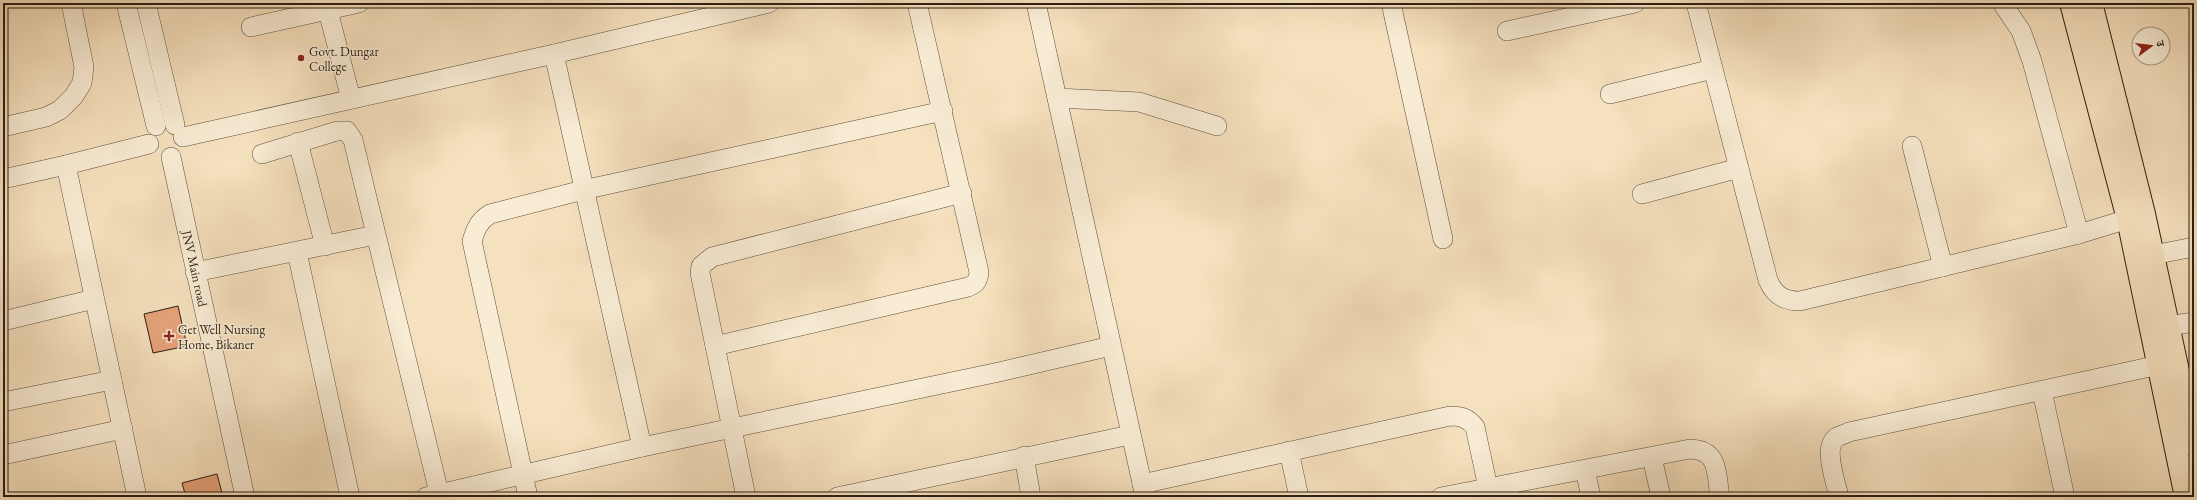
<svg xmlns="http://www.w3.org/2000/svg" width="2197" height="500" font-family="'EB Garamond','Noto Serif Devanagari',serif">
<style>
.building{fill:#e6a37a;stroke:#2a1e14}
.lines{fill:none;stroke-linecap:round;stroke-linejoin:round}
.minor-casing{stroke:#5d4f3e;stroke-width:20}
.major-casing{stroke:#2a1e14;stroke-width:24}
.minor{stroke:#f9ecd5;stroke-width:19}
.major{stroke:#f6e1be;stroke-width:22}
.poi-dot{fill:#8f2418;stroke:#f9ecd5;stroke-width:1.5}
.labels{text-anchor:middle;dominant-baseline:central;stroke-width:3;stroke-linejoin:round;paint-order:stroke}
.poi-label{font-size:13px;fill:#2a1e14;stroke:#f9ecd5;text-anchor:start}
.street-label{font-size:13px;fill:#2a1e14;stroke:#f9ecd5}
</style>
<rect width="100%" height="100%" fill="#f6e1be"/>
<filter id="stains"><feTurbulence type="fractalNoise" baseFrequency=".005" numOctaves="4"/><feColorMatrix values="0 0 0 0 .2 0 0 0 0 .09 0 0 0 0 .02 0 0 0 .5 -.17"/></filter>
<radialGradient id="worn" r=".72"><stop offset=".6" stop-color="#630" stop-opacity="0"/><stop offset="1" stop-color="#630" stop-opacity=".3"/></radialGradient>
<path class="building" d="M178 306 187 346 153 353 144 314Z
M217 474 223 497H186L182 483Z"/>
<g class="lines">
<g class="minor-casing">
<g id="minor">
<path d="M126 3 156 126"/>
<path d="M146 3 175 125"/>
<path d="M1036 3 1145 497"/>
<path d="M1391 3 1443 239"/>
<path d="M1696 3 1768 280C1774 295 1784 301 1800 301L2079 234 2128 219"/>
<path d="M2002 3 2021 31 2032 61 2079 234"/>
<path d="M328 11 351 99"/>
<path d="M251 27 359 3"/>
<path d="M1507 31 1635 3"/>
<path d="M554 54 642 447"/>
<path d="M1610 94 1713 69"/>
<path d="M1057 98 1139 102 1217 126"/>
<path d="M3 127 46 117 60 110 74 96 82 83 84 67 71 3"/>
<path d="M183 137 554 54 769 3"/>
<path d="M298 142 325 246"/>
<path d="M1912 146 1943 267"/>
<path d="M262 154 337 131H347L353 140 440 497"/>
<path id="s1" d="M171 157 245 497"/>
<path d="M66 165 137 497"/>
<path d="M3 179 66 165 149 144"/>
<path d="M1642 194 1739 168"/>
<path d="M297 252 350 497"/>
<path d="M2153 255 2194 247"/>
<path d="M195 272 375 235"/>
<path d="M3 321 94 299"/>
<path d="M2168 326 2194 322"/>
<path d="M715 346 968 287C976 284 978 281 979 272L917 3"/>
<path d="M2042 391 2065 497"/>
<path d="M3 402 112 380"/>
<path d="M1289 451 1299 497"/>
<path d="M3 455 123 429"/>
<path d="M1024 456 1031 497"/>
<path d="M1652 457 1661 497"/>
<path d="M1585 470 1591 497"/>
<path d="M1142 484 1450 416C1461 416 1468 418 1475 427L1490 497"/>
<path d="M426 497 642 447 999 372 1111 346"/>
<path d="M528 497 472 241C476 228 479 221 490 214L583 190 943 111"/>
<path d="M746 497 700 273 701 266 712 257 962 193"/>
<path d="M837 497 1130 435"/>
<path d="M1441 497 1690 449C1720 450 1716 474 1720 497"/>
<path d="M1839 497C1836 482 1822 447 1837 437 1841 435 1846 434 1849 432L2173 362"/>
</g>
</g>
<g class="major-casing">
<path id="major" d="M2071 3 2128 219 2186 497
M2091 3 2144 214 2194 445"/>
</g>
<use href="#minor" class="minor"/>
<use href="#major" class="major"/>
</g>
<g class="poi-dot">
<circle cx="301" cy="58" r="4"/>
<path d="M167 330h4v4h4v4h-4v4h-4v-4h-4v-4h4z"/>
</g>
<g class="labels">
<g class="poi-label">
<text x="309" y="51">Govt. Dungar<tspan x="309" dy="15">College</tspan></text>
<text x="178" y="329">Get Well Nursing<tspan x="178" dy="15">Home, Bikaner</tspan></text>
</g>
<g class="street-label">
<text stroke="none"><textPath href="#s1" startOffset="114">JNV Main road</textPath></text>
</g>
</g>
<rect width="2197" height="500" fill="none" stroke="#f6e1be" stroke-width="16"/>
<rect x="4" y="4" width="2189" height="492" fill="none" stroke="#2a1e14" stroke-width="2"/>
<rect x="8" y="8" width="2181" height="484" fill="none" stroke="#2a1e14"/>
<g transform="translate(2151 46) rotate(75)"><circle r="19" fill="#f9ecd5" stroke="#a69a88"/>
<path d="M0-3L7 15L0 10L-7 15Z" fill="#8f2418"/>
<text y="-6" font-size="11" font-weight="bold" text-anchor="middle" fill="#2a1e14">उ</text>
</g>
<rect width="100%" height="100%" filter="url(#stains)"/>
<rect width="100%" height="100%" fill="url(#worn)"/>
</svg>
